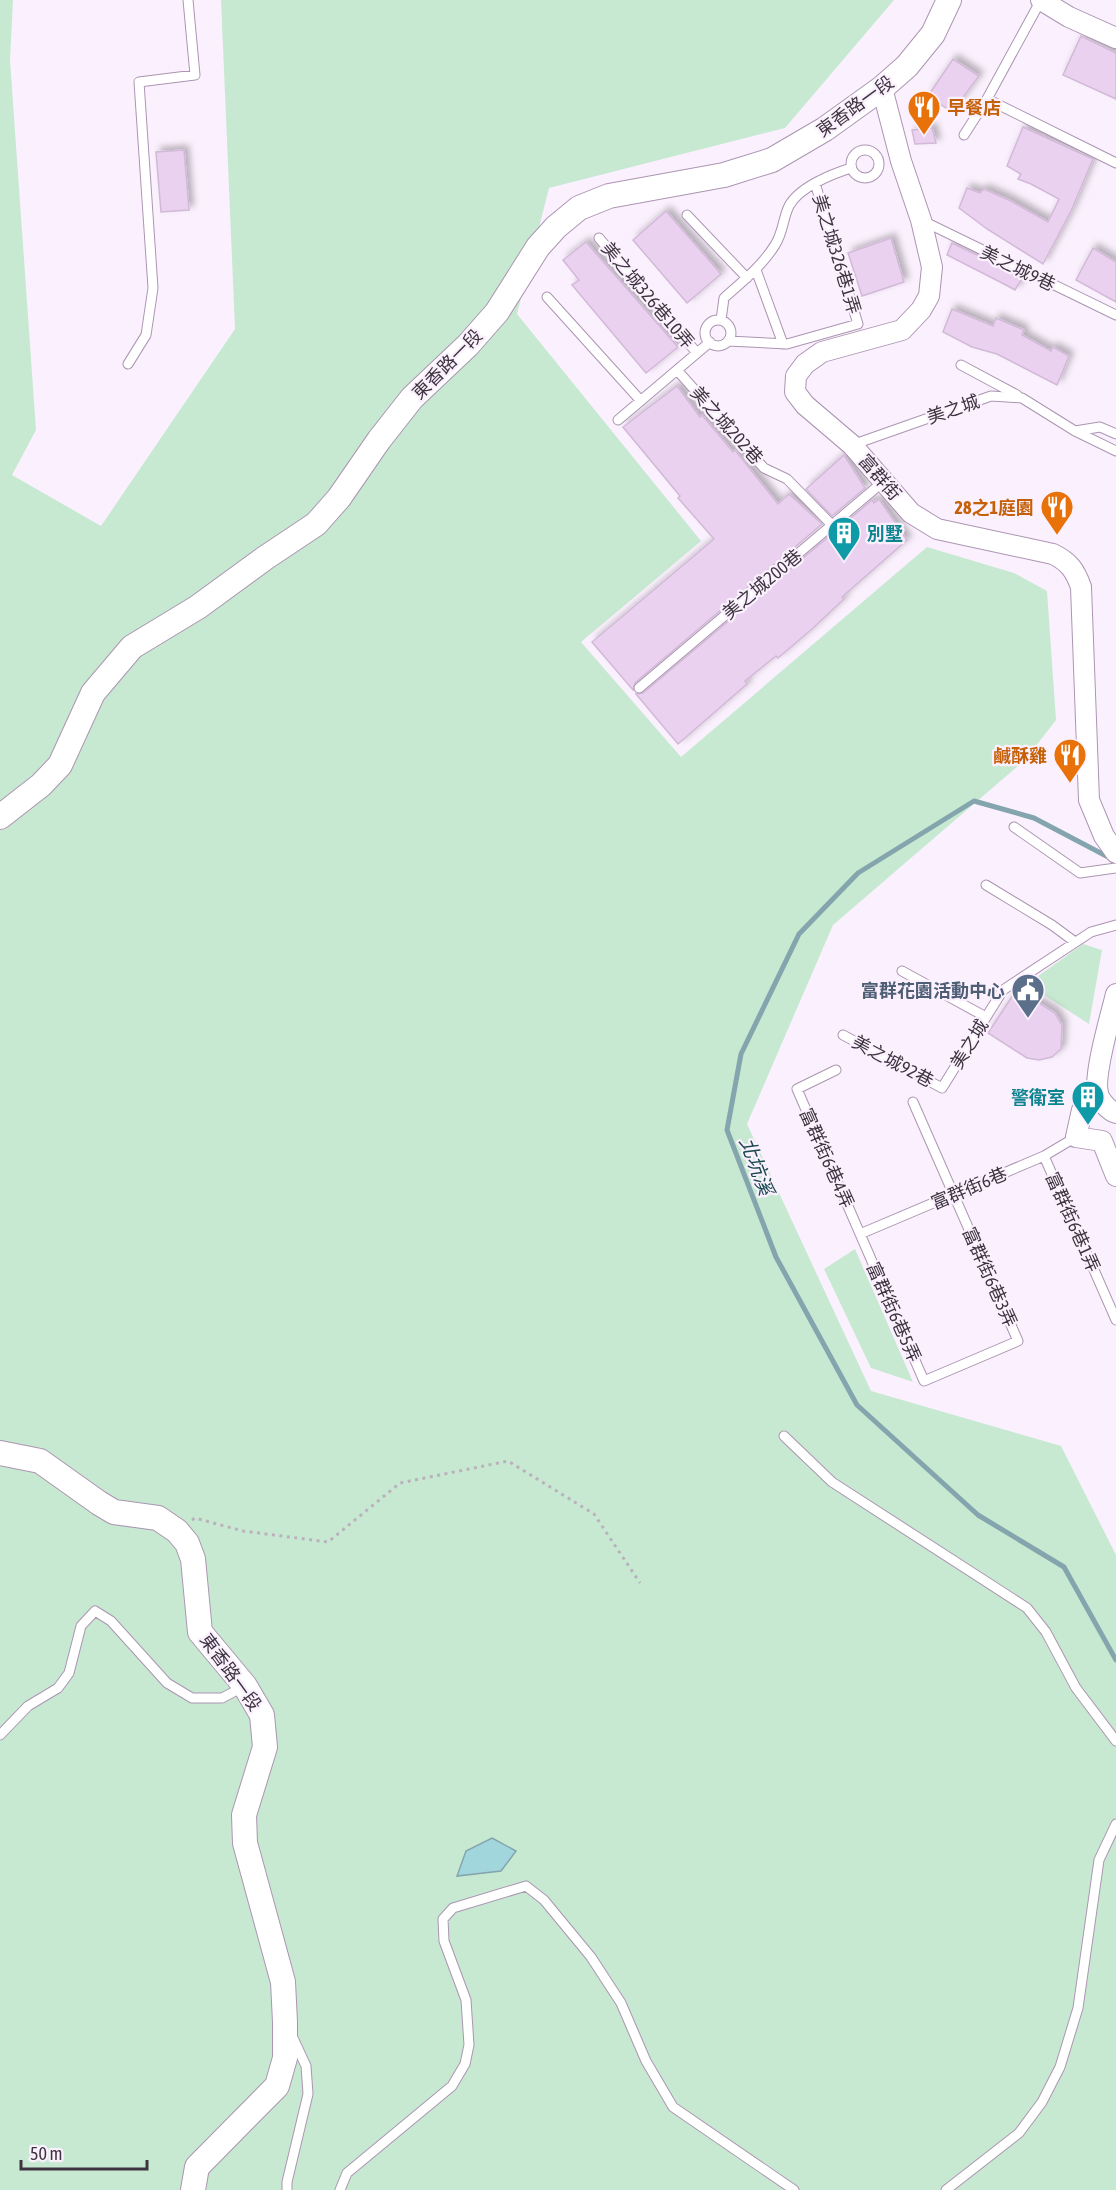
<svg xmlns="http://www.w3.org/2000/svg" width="1116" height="2190" font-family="'Asap Condensed','Noto Sans TC',sans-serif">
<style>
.green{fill:#c7e9d1}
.water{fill:#a2d6dd;stroke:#84a5ae;stroke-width:1.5}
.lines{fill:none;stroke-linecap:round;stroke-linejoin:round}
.stream{stroke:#84a5ae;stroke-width:5}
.building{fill:#ead1ef;stroke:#d1b9d7;stroke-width:1.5;filter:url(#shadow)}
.service-casing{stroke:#ac95b2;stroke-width:11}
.minor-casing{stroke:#ac95b2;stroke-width:22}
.tertiary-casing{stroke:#ac95b2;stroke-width:26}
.path{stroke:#bbb1be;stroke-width:3;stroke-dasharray:3 4.5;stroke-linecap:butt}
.service{stroke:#fff;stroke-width:9}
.minor{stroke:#fff;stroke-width:20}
.tertiary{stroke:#fff;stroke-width:24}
.labels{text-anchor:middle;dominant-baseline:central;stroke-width:4.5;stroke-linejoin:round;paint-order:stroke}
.street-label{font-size:18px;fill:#3e3440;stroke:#fbf1fe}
.food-label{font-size:18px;font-weight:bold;fill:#c56008;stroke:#fbf1fe;text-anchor:end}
.culture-label{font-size:18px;font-weight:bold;fill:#0d838f;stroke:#fbf1fe;text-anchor:start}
.service-label{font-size:18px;font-weight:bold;fill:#4e5e75;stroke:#fbf1fe;text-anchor:end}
.water-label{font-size:20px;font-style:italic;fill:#1a494f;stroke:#fbf1fe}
</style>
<defs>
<filter id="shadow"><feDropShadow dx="4.5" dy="-4.5" stdDeviation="3" flood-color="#0004"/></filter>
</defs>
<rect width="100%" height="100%" fill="#fbf1fe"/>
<path class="green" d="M0 0H13L10 60 36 430 12 475 101 526 235 329 221 0H894L785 128 549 188 517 314 701 541 581 642 681 757 927 547 1014 573 1047 591 1056 720 1026 759 833 925 747 1124 871 1391 1061 1446 1116 1555V2190H0Z
M1083 944 1102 950 1089 1024 1027 984Z
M855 1249 913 1382 871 1368 824 1269Z"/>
<path class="water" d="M492 1838 516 1851 501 1871 457 1876 466 1851Z"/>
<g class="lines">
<path class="stream" d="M1112 859 1034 818 974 801 858 873 799 934 741 1054 727 1130 776 1257 857 1405 978 1515 1064 1567 1116 1660"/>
</g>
<path class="building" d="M1081 36 1116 53V99L1063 75Z
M953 59 979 76 952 112 928 96Z
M1023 127 1093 159 1071 211 1043 264 987 229 959 208 967 188 980 193 984 189 1009 200 1048 222 1059 199 1031 184 1018 179 1021 174 1007 166Z
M932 128 936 143 915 144 912 130Z
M184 150 189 210 161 212 156 152Z
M666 211 721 274 687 303 633 240Z
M891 238 904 282 862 296 848 253Z
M586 242 678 347 646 373 572 285 579 280 563 260Z
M952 243 1023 277 1015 290 1004 284 947 255Z
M1093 248 1116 262V302L1076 280Z
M952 309 993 326 996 318 1024 330 1022 335 1051 351 1053 347 1069 356 1057 385 997 354 972 347 943 332Z
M677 386 700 417 702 415 733 452 735 450 778 504 789 494 822 524 635 683 633 690 592 642 714 539 678 498 680 496 623 427Z
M844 455 865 488 832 516 806 489Z
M879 499 907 540 842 597 844 599 812 629 778 658 776 656 745 681 747 684 678 744 636 694 643 693 872 500 874 503Z
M1017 989 1055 1013 1062 1025 1061 1049 1052 1057 1039 1060 1027 1058 988 1033Z"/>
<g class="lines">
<g class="service-casing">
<path id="service" d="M1041 0 987 99 1116 163
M964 135 987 99
M851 164a14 14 0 1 1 28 0a14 14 0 1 1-28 0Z
M687 215 747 278
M923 221 1116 315
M599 238 697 353
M756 270 783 344
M547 297 641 401
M721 320 724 298C743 281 762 266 775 245 783 233 783 218 789 206 799 187 832 174 851 168
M705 333a13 13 0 1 1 26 0a13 13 0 1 1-26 0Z
M728 341 787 344 858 324 815 183
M128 364 146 335 153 288 139 82 195 75 188 0
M961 365 1017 395
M677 370 764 468 787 479 832 525
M618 420 710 342
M1075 431 1100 427 1116 434
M852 445 991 396 1022 398 1075 431 1116 451
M639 688 884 481
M1014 827 1080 873 1116 868
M986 885 1052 925 1075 942
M902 971 986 1017
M843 1035 942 1088 1003 990 1091 932 1116 925
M836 1070 797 1089 924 1381 1018 1341 913 1102
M1044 1156 1116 1320
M860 1234 1044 1156 1076 1137
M784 1436 832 1482 1027 1608 1046 1632 1076 1688 1116 1741
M0 1735 28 1706 58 1688 69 1673 81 1626 95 1611 111 1621 167 1683 192 1698H222L243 1687
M287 2190V2182L308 2094 306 2066 293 2038
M340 2190 347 2173 452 2086 465 2064 469 2045 466 2000 444 1941 443 1919 453 1908 526 1886 544 1900 591 1957 621 2003 646 2061 673 2107 794 2190
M946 2190 1019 2133 1042 2102 1060 2067 1078 2008 1099 1860 1116 1824"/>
</g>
<g class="minor-casing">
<path id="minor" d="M1041 0 1069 17 1116 38
M882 88 901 161 921 220 932 267 929 296 921 310 902 330 822 352 805 364 796 376 795 392 805 405 852 445 911 513 937 529 1053 554C1069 562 1075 570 1081 587L1089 800 1104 836 1116 853
M1116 994C1111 1015 1093 1075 1098 1093 1099 1100 1109 1111 1116 1113
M1098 1094 1082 1110 1076 1137 1102 1141 1116 1176"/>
</g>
<g class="tertiary-casing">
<path id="tertiary" d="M0 817 41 785 60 765 93 693 132 647 198 607 265 558 316 524 339 498 379 440 412 398 468 345 497 312 538 247 556 227 579 208 609 196 724 175 772 160 825 129 882 88 907 66 933 34 949 0
M0 1453 40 1461 99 1503 114 1512 158 1518 177 1531 187 1543 193 1559 200 1632 245 1686 262 1715 265 1747 244 1815 245 1843 283 1982 285 2022V2058L277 2086 197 2167 193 2190"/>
</g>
<path class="path" d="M192 1520 195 1518 243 1531 328 1542 400 1483 508 1461 594 1514 640 1583"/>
<use href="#service" class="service"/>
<use href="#minor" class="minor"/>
<use href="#tertiary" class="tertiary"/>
</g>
<defs>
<g id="restaurant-pin" transform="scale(1.725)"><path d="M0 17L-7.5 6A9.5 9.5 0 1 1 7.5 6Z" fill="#e8710a" stroke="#fbf1fe"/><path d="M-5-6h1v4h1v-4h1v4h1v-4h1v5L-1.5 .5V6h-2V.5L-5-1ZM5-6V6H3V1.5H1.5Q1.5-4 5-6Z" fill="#fff"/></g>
<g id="building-pin" transform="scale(1.725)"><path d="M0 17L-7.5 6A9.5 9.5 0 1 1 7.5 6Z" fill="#0f9aa8" stroke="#fbf1fe"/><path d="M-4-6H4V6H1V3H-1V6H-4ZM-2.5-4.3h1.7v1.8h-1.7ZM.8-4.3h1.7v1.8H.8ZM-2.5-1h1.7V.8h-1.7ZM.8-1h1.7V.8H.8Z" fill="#fff"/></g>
<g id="civic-pin" transform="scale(1.725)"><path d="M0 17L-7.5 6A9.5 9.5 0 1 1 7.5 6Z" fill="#5c6f8a" stroke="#fbf1fe"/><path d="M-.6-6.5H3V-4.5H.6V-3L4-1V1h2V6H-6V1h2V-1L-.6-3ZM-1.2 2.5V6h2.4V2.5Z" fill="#fff"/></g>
</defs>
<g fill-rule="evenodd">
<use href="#restaurant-pin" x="924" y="107"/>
<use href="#restaurant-pin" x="1057" y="507"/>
<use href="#building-pin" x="844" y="533"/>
<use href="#restaurant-pin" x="1070" y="755"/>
<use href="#civic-pin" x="1028" y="990"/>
<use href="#building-pin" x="1088" y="1097"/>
</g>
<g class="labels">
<g class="street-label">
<text transform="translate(855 106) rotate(-36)">東香路一段</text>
<text transform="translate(837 254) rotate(73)">美之城326巷1弄</text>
<text transform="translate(1018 268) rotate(26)">美之城9巷</text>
<text transform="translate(648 295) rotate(50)">美之城326巷10弄</text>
<text transform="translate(447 364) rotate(-45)">東香路一段</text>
<text transform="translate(953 409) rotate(-19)">美之城</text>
<text transform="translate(727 425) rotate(48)">美之城202巷</text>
<text transform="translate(880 477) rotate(49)">富群街</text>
<text transform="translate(762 584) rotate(-40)">美之城200巷</text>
<text transform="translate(969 1044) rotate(-58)">美之城</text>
<text transform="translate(893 1061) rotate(28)">美之城92巷</text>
<text transform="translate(827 1158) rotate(66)">富群街6巷4弄</text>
<text transform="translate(969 1188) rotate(-23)">富群街6巷</text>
<text transform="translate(1073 1222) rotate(66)">富群街6巷1弄</text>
<text transform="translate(990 1277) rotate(66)">富群街6巷3弄</text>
<text transform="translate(894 1312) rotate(66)">富群街6巷5弄</text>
<text transform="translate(231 1672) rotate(54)">東香路一段</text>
</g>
<g class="food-label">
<text x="947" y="107" text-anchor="start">早餐店</text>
<text x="1034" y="507">28之1庭園</text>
<text x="1047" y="755">鹹酥雞</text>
</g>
<g class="culture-label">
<text x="867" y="533">別墅</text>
<text x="1065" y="1097" text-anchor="end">警衛室</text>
</g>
<g class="service-label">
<text x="1005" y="990">富群花園活動中心</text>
</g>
<g class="water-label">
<text transform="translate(757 1166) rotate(69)">北坑溪</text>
</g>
</g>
<path d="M21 2160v9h126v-9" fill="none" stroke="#3e3440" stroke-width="3"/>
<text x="30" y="2160" font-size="18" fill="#3e3440" stroke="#fbf1fe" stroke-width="4.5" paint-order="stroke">50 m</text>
</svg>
